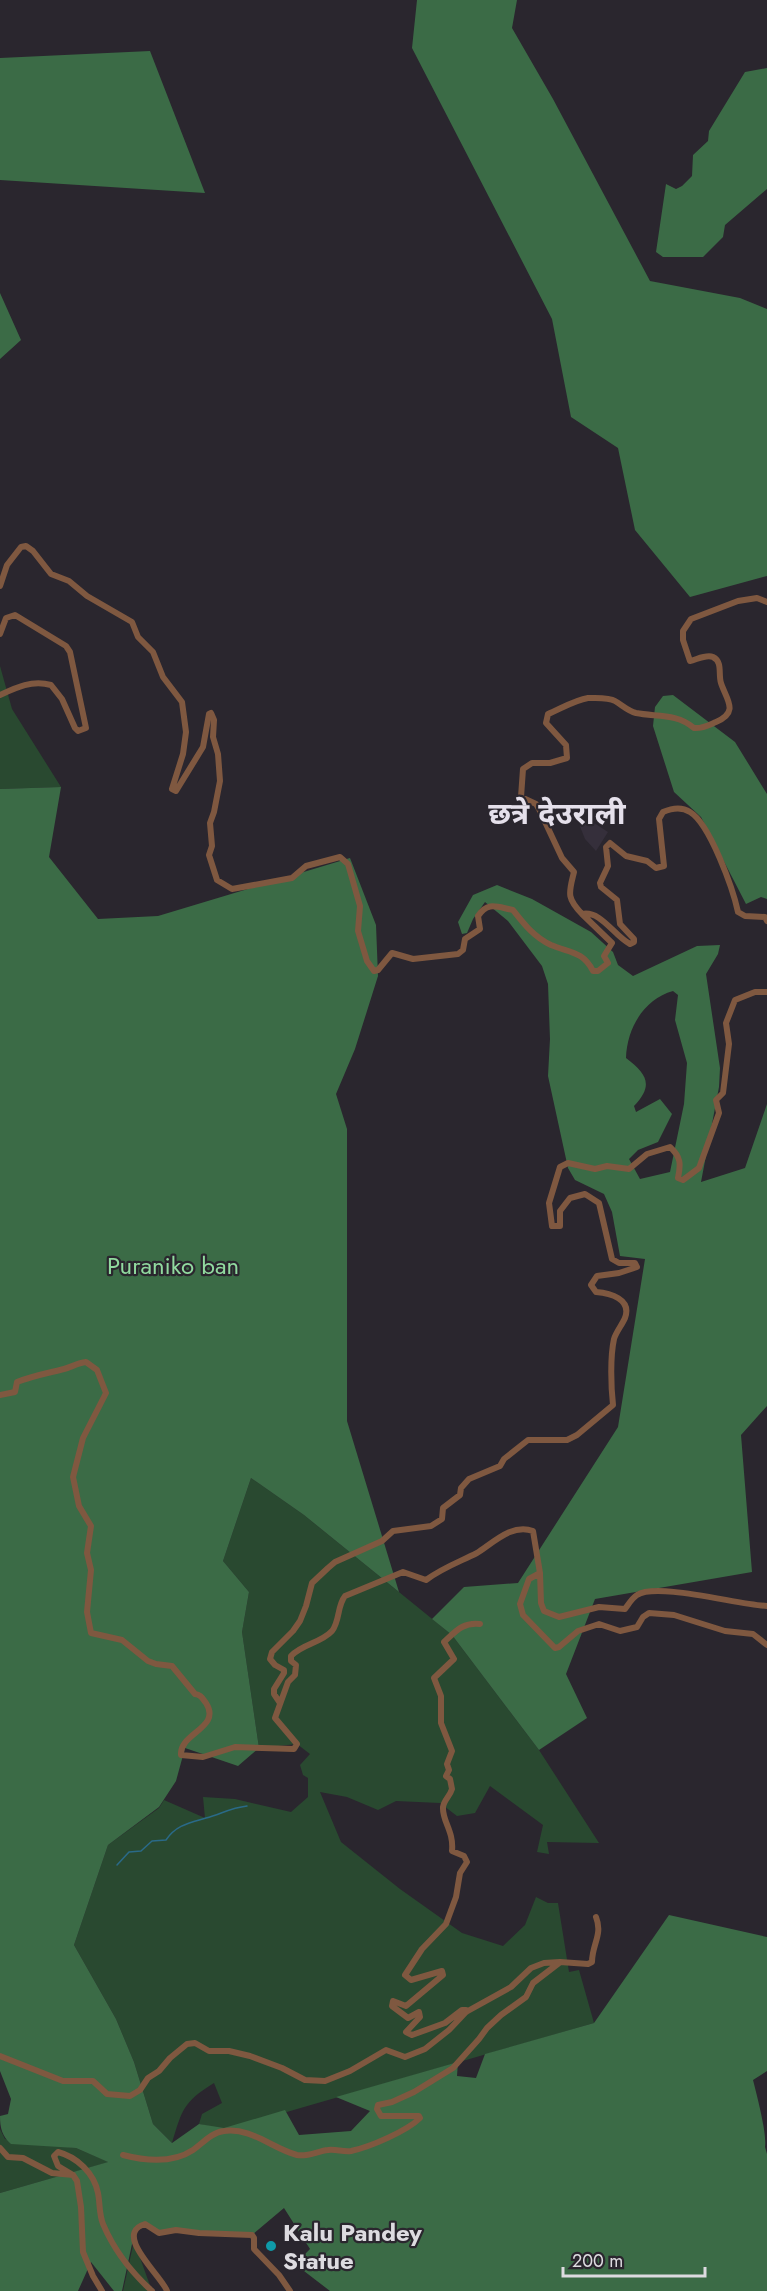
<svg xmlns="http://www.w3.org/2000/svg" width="767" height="2291" font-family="Jost,'Noto Sans Devanagari',sans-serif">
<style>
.built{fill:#352f3b}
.green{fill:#294930}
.forest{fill:#3b6b46;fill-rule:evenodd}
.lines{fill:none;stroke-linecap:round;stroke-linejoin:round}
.stream{stroke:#2a6a88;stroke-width:1.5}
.street{stroke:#7f5840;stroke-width:6}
.culture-dot{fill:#0f9aa8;stroke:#2a262e;stroke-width:2}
.labels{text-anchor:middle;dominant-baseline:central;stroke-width:4.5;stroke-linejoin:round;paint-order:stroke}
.park-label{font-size:24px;fill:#91da9f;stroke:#2a262e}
.poi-label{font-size:24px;font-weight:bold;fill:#dddbe0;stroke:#2a262e;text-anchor:start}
.district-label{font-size:30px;font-weight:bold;fill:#e5e0eb;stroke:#2a262e}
</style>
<rect width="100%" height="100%" fill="#2a262e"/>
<path class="built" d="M591 821 608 832 596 851 585 839 579 824Z"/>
<path class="green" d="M0 666 12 709 61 787 0 789Z
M251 1478 304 1515 452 1635 539 1750 599 1843 547 1842 549 1854 537 1852 543 1825 490 1786 475 1813 457 1816 440 1803 396 1801 378 1810 347 1797 320 1792 341 1842 400 1889 462 1933 503 1946 525 1925 536 1897 548 1903H558L569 1972 579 1970 594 2023 225 2130 199 2124 202 2114 222 2103 214 2083C183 2102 182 2110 172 2143L153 2124 134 2062 116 2019 74 1945 108 1845 159 1808 164 1800 205 1818 203 1797 235 1799 291 1812 308 1797V1778L303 1775 300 1765 310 1754 297 1744 259 1748 242 1632 249 1592 223 1561Z
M0 2129 5 2139 76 2148 109 2162 0 2193Z
M134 2241 152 2291H123Z"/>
<path class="forest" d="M417 0H517L512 28 553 99 650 281 740 298 767 309V576L690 597 635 530 618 448 571 417 552 319 412 48Z
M150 51 205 193 0 180V58Z
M767 68V189L725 225 723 237 703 257H663L656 252 666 184 676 189 682 186 692 176 693 155 708 141 709 131 745 72Z
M0 293 21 340 0 359Z
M673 695 735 742 767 794V899L761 897 746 904 701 817 674 792 653 726 655 707 663 696Z
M61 787 49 857 98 919 158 916 350 858 376 925 378 976 355 1049 336 1094 347 1129V1421L399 1592 304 1515 251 1478 223 1561 249 1592 242 1632 259 1748 238 1766 185 1748 176 1781 159 1807 108 1845 74 1945 116 2019 134 2062 153 2124 172 2143 199 2124 224 2128 285 2110 299 2135 351 2131 370 2111 336 2097 458 2062 457 2076 476 2078 485 2054 594 2023 669 1915 767 1937V2071L753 2080C757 2096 767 2133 765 2147L767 2154V2291H330L304 2271 298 2261 310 2249 284 2208 252 2235 176 2230 159 2233 144 2224 135 2230 122 2291H114L91 2262 78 2291H0V2193L108 2162 76 2148 11 2144C2 2136 0 2128 0 2116L8 2114 11 2099 0 2071V789Z
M497 885 532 899 591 932 613 952 618 965 633 976 697 946 720 945 718 954 706 974 720 1068 719 1087 701 1182 745 1168 767 1104V1406L741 1435 752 1572 595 1599 566 1674 587 1718 539 1750 452 1635 432 1619 464 1587 518 1583 618 1427 645 1259 620 1256 612 1212 604 1194 575 1180 568 1168 548 1076 550 1039 548 984 542 966 508 921 485 902 473 919 467 933 462 934 458 922 473 895ZM673 991 678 995 675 1020 687 1063 684 1104 670 1172 640 1179 629 1159 638 1150 658 1142 672 1114 660 1099 636 1112 634 1106C654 1085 647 1074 626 1058 627 1028 644 999 673 991Z"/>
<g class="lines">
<path class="stream" d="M117 1865 129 1852 141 1851 152 1841 166 1840C176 1825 189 1823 206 1818 221 1814 230 1808 247 1806"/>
<path class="street" d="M0 586 7 565 21 547 26 546 33 551 51 574 69 581 87 596 132 622 138 637 153 652 163 677 182 702 186 732 183 754 172 789 176 791 203 747 209 714 211 713 214 720 213 737 218 754 220 781 214 812 210 823 212 846 209 855 217 880 232 889 292 878 306 866 340 857 348 864 360 906 358 931 367 961 374 971 378 970 392 953 413 959 458 954 463 950 465 939 480 929 478 916C488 901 497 907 513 910 524 924 534 937 551 945 570 953 583 951 593 971H598L608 963 604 956 612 943 582 914
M767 602 757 598 738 601 691 619 683 631V640L690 661C696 660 706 654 713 657 723 662 718 674 721 683 726 699 740 712 716 722 709 725 702 729 694 728 677 713 656 717 636 713 628 711 622 705 615 701 609 697 595 698 588 698 575 700 560 709 548 714L546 723 566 745 567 758 550 763H532L523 769 521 797 536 804 539 809 562 858 574 872C569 893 566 897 582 914 601 910 614 936 630 944L634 942V939L620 924 617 900 601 887 600 883 608 866 606 847 610 843 626 856 647 861 656 868 664 866 659 819 663 812C672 808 681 806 690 812 710 824 733 889 738 912L745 916 765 917 767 921
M0 634 6 618 15 615 66 646 70 652 86 728 78 731 75 728 62 699 51 685C32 680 17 687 0 695
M0 1395 15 1392 17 1382C32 1376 48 1373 64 1369 72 1367 77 1363 86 1362L97 1370 106 1393 83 1438 73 1477 79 1506 91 1526 87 1553 91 1570 87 1612 91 1633 122 1640 148 1661 156 1664 172 1666 195 1694C201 1695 202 1698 206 1703 222 1728 179 1733 181 1755L203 1757 235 1747 294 1749 297 1744 275 1718 288 1682 295 1675 296 1665 291 1661V1656C302 1644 321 1643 332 1631 340 1621 337 1606 345 1596L403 1572 426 1580C442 1568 459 1562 477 1553 493 1543 512 1523 533 1531L540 1573 541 1603 544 1611 559 1617 599 1607 625 1609C628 1605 632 1598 637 1595 657 1582 739 1605 767 1606
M540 1573 529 1579 520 1604 523 1615 555 1648 559 1647 578 1631 599 1624 620 1631 637 1627 643 1617 649 1613 674 1615 725 1631 753 1634 767 1645
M280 1703 274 1694V1689L284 1673V1670L275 1665 270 1659 272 1652 293 1631 300 1621 306 1606 312 1583 328 1568 335 1562 382 1541 393 1531 431 1526 442 1519 443 1508 460 1495 461 1488 469 1479 500 1466 504 1459 528 1440H567L577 1435 613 1405C611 1387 610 1357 614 1339 616 1332 622 1325 625 1318 632 1299 610 1293 596 1292L591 1285 597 1276 619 1273 637 1267 635 1263H619L612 1259 599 1203 585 1194 570 1198 560 1211V1226H552L549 1203 560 1167 568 1163 595 1169 607 1166 629 1169 647 1154 670 1147C681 1157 681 1164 678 1178L683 1180 699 1168 719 1113 716 1100 723 1093 729 1044 726 1023 735 1000 755 992H767
M466 2012V2010H462L445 2023 412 2035 406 2032 420 2017 419 2012 408 2018 392 2006 393 2001 406 2006 443 1975 442 1971 411 1980 405 1975 422 1949 446 1924 456 1897 460 1873 467 1862 464 1856 452 1851C454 1831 442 1821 443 1807 444 1800 450 1796 452 1789L450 1779 446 1776 449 1770 447 1764 452 1751 441 1723V1696L434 1678 454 1659 444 1642C456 1631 463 1622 480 1624
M0 2056 63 2081H93L107 2094 130 2096 140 2090 148 2078 159 2071 170 2058 187 2044 195 2043 209 2051H229L250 2056 282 2068 305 2080 325 2081 350 2071 386 2050 405 2057 425 2049 449 2030 466 2012 511 1987 531 1968 544 1963 560 1962 588 1964 592 1962C592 1944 603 1935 596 1917
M0 2148 8 2157 23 2158 52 2173 73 2175
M123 2155C146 2161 172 2164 193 2150 203 2143 212 2132 224 2131 251 2127 273 2149 297 2155 308 2157 318 2151 328 2150 336 2149 343 2152 351 2151 370 2147 407 2131 420 2118L419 2116H381L377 2109 378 2105 392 2102 414 2092 453 2068 479 2039 487 2028 501 2015 526 1997 533 1983 559 1963
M102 2291 93 2276 83 2252 81 2207 77 2181 73 2175 58 2166 54 2156 58 2152C77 2157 94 2173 98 2193 100 2203 99 2214 103 2224 114 2250 132 2273 152 2291
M167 2291C162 2276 112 2234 145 2224L159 2233 176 2230 199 2233 252 2235 254 2238V2249L279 2275 290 2291"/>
</g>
<circle class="culture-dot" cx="271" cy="2246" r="6"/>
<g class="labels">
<g class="park-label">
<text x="173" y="1265">Puraniko ban</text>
</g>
<g class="poi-label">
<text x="283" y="2232">Kalu Pandey<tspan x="283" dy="28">Statue</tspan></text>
</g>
<g class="district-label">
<text x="557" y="813">छत्रे देउराली</text>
</g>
</g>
<path d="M563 2267v9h142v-9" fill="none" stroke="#dddbe0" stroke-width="3"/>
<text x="572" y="2267" font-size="18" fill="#dddbe0" stroke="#2a262e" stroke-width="4.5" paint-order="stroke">200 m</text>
</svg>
